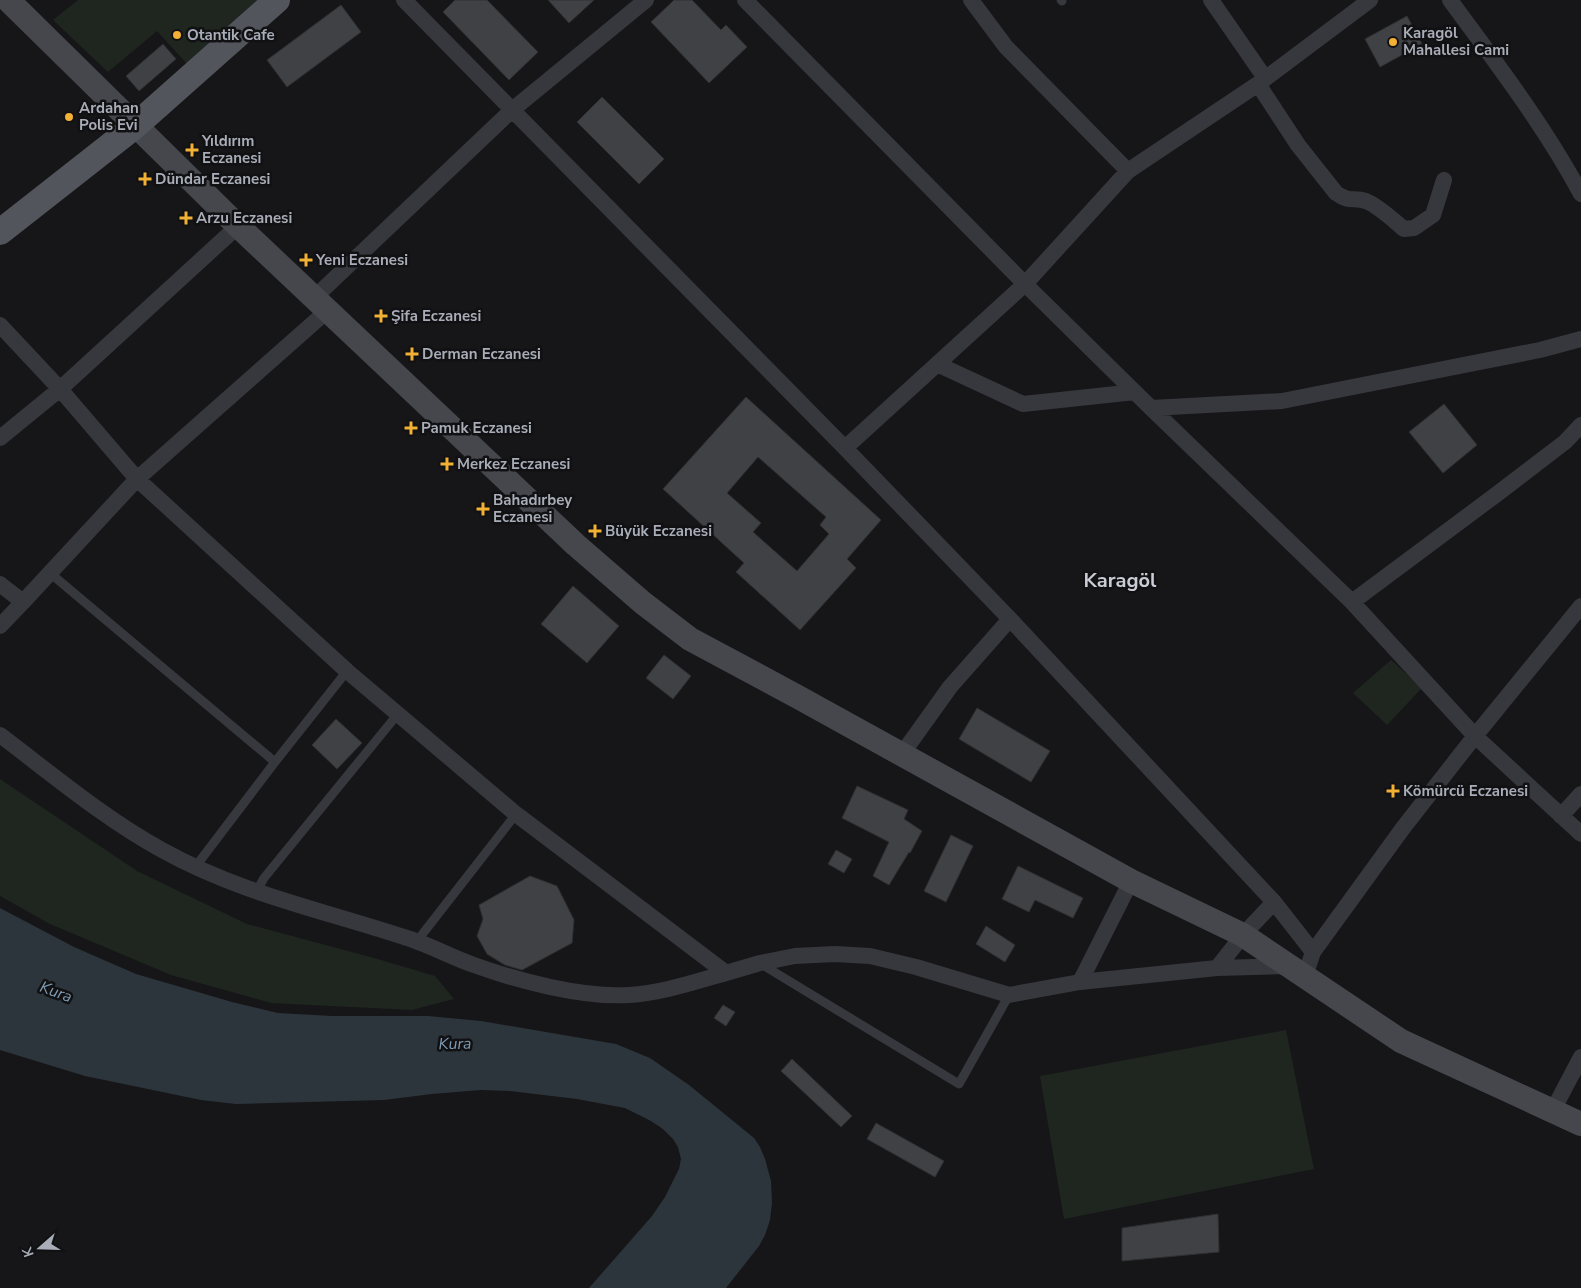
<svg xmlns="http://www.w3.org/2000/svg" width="1581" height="1288" font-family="'Nunito Sans',sans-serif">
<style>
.green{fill:#1e261f}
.water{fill:#2c353c}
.building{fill:#404145;stroke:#303034;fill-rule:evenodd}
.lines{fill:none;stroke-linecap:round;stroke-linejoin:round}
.lane{stroke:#37383d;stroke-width:9}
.street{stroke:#37383d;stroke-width:16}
.secondary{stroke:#45474d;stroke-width:24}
.primary{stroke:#53555c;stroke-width:26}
.poi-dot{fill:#f2b134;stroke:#111113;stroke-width:2}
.labels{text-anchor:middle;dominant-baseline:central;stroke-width:5;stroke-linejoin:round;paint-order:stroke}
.poi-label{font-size:15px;font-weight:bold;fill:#a8adb8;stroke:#111113;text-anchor:start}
.water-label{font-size:16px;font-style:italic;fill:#7f9bb3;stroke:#111113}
.district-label{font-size:20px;font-weight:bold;fill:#c9ccd4;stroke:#111113}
</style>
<rect width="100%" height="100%" fill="#161618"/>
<path class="green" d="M78 0H259L187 64 157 31 108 72 53 20Z
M1391 660 1422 688 1387 725 1353 693Z
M0 779 137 871 247 924 374 958 435 976 454 999 412 1010 271 1003 171 975 50 924 0 896Z
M1286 1030 1314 1169 1064 1219 1040 1076Z"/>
<path class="water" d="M0 908 74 947 136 974 232 1002 278 1013 332 1016H428L481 1021 616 1044 650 1058 689 1085 754 1138 760 1147 765 1159 771 1181 772 1203 770 1220 765 1235 759 1246 726 1288H589L652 1216 665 1197 679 1169 681 1159 678 1147 673 1139 663 1129 651 1121 625 1108 577 1099 510 1091 481 1090 432 1094 384 1100 236 1104 201 1100 85 1076 0 1050Z"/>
<path class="building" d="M455 0H487L538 52 509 80 443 12Z
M548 0H594L569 23Z
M674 0H692L721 30 726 25 747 47 709 83 651 22Z
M341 5 361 32 287 87 267 60Z
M1407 16 1422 44 1380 67 1365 39Z
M163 44 176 59 139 91 126 76Z
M602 97 664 159 639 184 577 122Z
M746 397 881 520 847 559 856 568 800 630 736 572 744 563 663 489ZM758 457 826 517 820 525 829 534 797 571 753 532 761 523 727 493Z
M1444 404 1477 445 1443 473 1409 432Z
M573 586 619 626 587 663 541 624Z
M664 655 691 676 673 699 646 678Z
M977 708 1050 751 1031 782 959 739Z
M336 719 362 743 337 769 312 745Z
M857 786 908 810 904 819 922 831 910 853 909 852 889 885 873 876 889 842 842 818Z
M951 835 973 846 946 902 924 891Z
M836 850 852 859 844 873 828 864Z
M1018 866 1083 898 1073 918 1035 900 1029 912 1002 899Z
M530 876 557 886 574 920 572 943 522 970 505 965 487 954 477 936 483 919 479 905Z
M986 926 1015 945 1005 962 976 944Z
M723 1005 735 1012 726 1026 714 1018Z
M792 1059 852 1116 841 1127 781 1071Z
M876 1123 944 1161 935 1177 867 1139Z
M1218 1214 1219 1252 1122 1261V1228Z"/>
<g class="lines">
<path class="lane" d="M1061 0 1062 1
M50 573 275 762
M196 866 275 762 347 671
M256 892 264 878 397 715
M417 941 516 814
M761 964 959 1084 1009 995"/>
<path class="street" d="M404 0 845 448 1010 619 1274 902 1313 952 1305 976
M745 0 1025 284 1151 408 1352 602 1475 736 1581 834
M971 0 1006 47 1128 171
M1211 0 1265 78
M1450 0C1496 63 1544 125 1581 194
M1258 84 1298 145 1336 193C1350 203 1353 197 1366 201 1380 207 1393 220 1404 229L1414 228 1433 215 1444 180
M314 298 512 110 646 0
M0 325 60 389 137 479 347 671 516 814 726 973 760 963 795 956 835 954 870 956 916 967 1009 995 1080 982 1217 968 1288 966
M937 364 1023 404 1135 392
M1151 408 1282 401 1540 350 1581 339
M0 438 60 389 238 226
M845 448 1025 284 1128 171 1258 84 1370 0
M0 584 23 602 137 479 327 311
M1352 602 1497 494 1565 442 1581 425
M0 626 23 602
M0 735C53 775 104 818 162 850 239 893 322 910 404 937 428 944 451 957 474 965 518 981 583 998 629 995 662 993 694 982 726 973
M902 754 950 687 1010 619
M1561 816 1581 794
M1313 952 1403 828 1475 736 1581 606
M1217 968 1243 935 1274 902
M1080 982 1131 881
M1552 1112 1581 1057"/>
<path class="secondary" d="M8 0 238 226 576 545 643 603 690 639 798 697 1131 881 1243 935 1401 1041 1581 1124"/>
<path class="primary" d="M0 232 135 126 277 0"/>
</g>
<g class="poi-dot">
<circle cx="177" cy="35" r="5"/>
<circle cx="1393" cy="42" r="5"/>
<circle cx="69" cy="117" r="5"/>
<path d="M189.5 142.5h5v5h5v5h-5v5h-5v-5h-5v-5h5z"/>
<path d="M142.5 171.5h5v5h5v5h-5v5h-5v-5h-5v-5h5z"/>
<path d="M183.5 210.5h5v5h5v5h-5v5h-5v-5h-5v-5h5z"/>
<path d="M303.5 252.5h5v5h5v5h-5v5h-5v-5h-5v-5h5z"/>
<path d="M378.5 308.5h5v5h5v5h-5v5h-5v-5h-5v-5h5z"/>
<path d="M409.5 346.5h5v5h5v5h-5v5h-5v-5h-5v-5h5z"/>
<path d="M408.5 420.5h5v5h5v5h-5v5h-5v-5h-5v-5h5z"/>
<path d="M444.5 456.5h5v5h5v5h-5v5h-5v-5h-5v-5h5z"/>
<path d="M480.5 501.5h5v5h5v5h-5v5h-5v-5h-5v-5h5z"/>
<path d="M592.5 523.5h5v5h5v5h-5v5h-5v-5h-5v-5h5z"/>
<path d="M1390.5 783.5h5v5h5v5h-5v5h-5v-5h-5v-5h5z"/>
</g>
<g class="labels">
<g class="poi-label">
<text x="1403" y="33">Karagöl<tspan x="1403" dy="17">Mahallesi Cami</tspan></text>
<text x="187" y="35">Otantik Cafe</text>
<text x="79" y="108">Ardahan<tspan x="79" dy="17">Polis Evi</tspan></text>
<text x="202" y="141">Yıldırım<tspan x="202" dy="17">Eczanesi</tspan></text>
<text x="155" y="179">Dündar Eczanesi</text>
<text x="196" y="218">Arzu Eczanesi</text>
<text x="316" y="260">Yeni Eczanesi</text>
<text x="391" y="316">Şifa Eczanesi</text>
<text x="422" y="354">Derman Eczanesi</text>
<text x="421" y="428">Pamuk Eczanesi</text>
<text x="457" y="464">Merkez Eczanesi</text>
<text x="493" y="500">Bahadırbey<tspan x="493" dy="17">Eczanesi</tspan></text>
<text x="605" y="531">Büyük Eczanesi</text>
<text x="1403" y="791">Kömürcü Eczanesi</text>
</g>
<g class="water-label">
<text transform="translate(56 992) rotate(20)">Kura</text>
<text transform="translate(455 1044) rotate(-1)">Kura</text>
</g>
<g class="district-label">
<text x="1120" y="580">Karagöl</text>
</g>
</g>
<g transform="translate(40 1248) rotate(250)" stroke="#111113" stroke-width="4" paint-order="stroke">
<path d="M0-4L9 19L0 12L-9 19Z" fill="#a8adb8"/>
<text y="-8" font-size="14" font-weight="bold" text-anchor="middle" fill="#a8adb8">K</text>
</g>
</svg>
